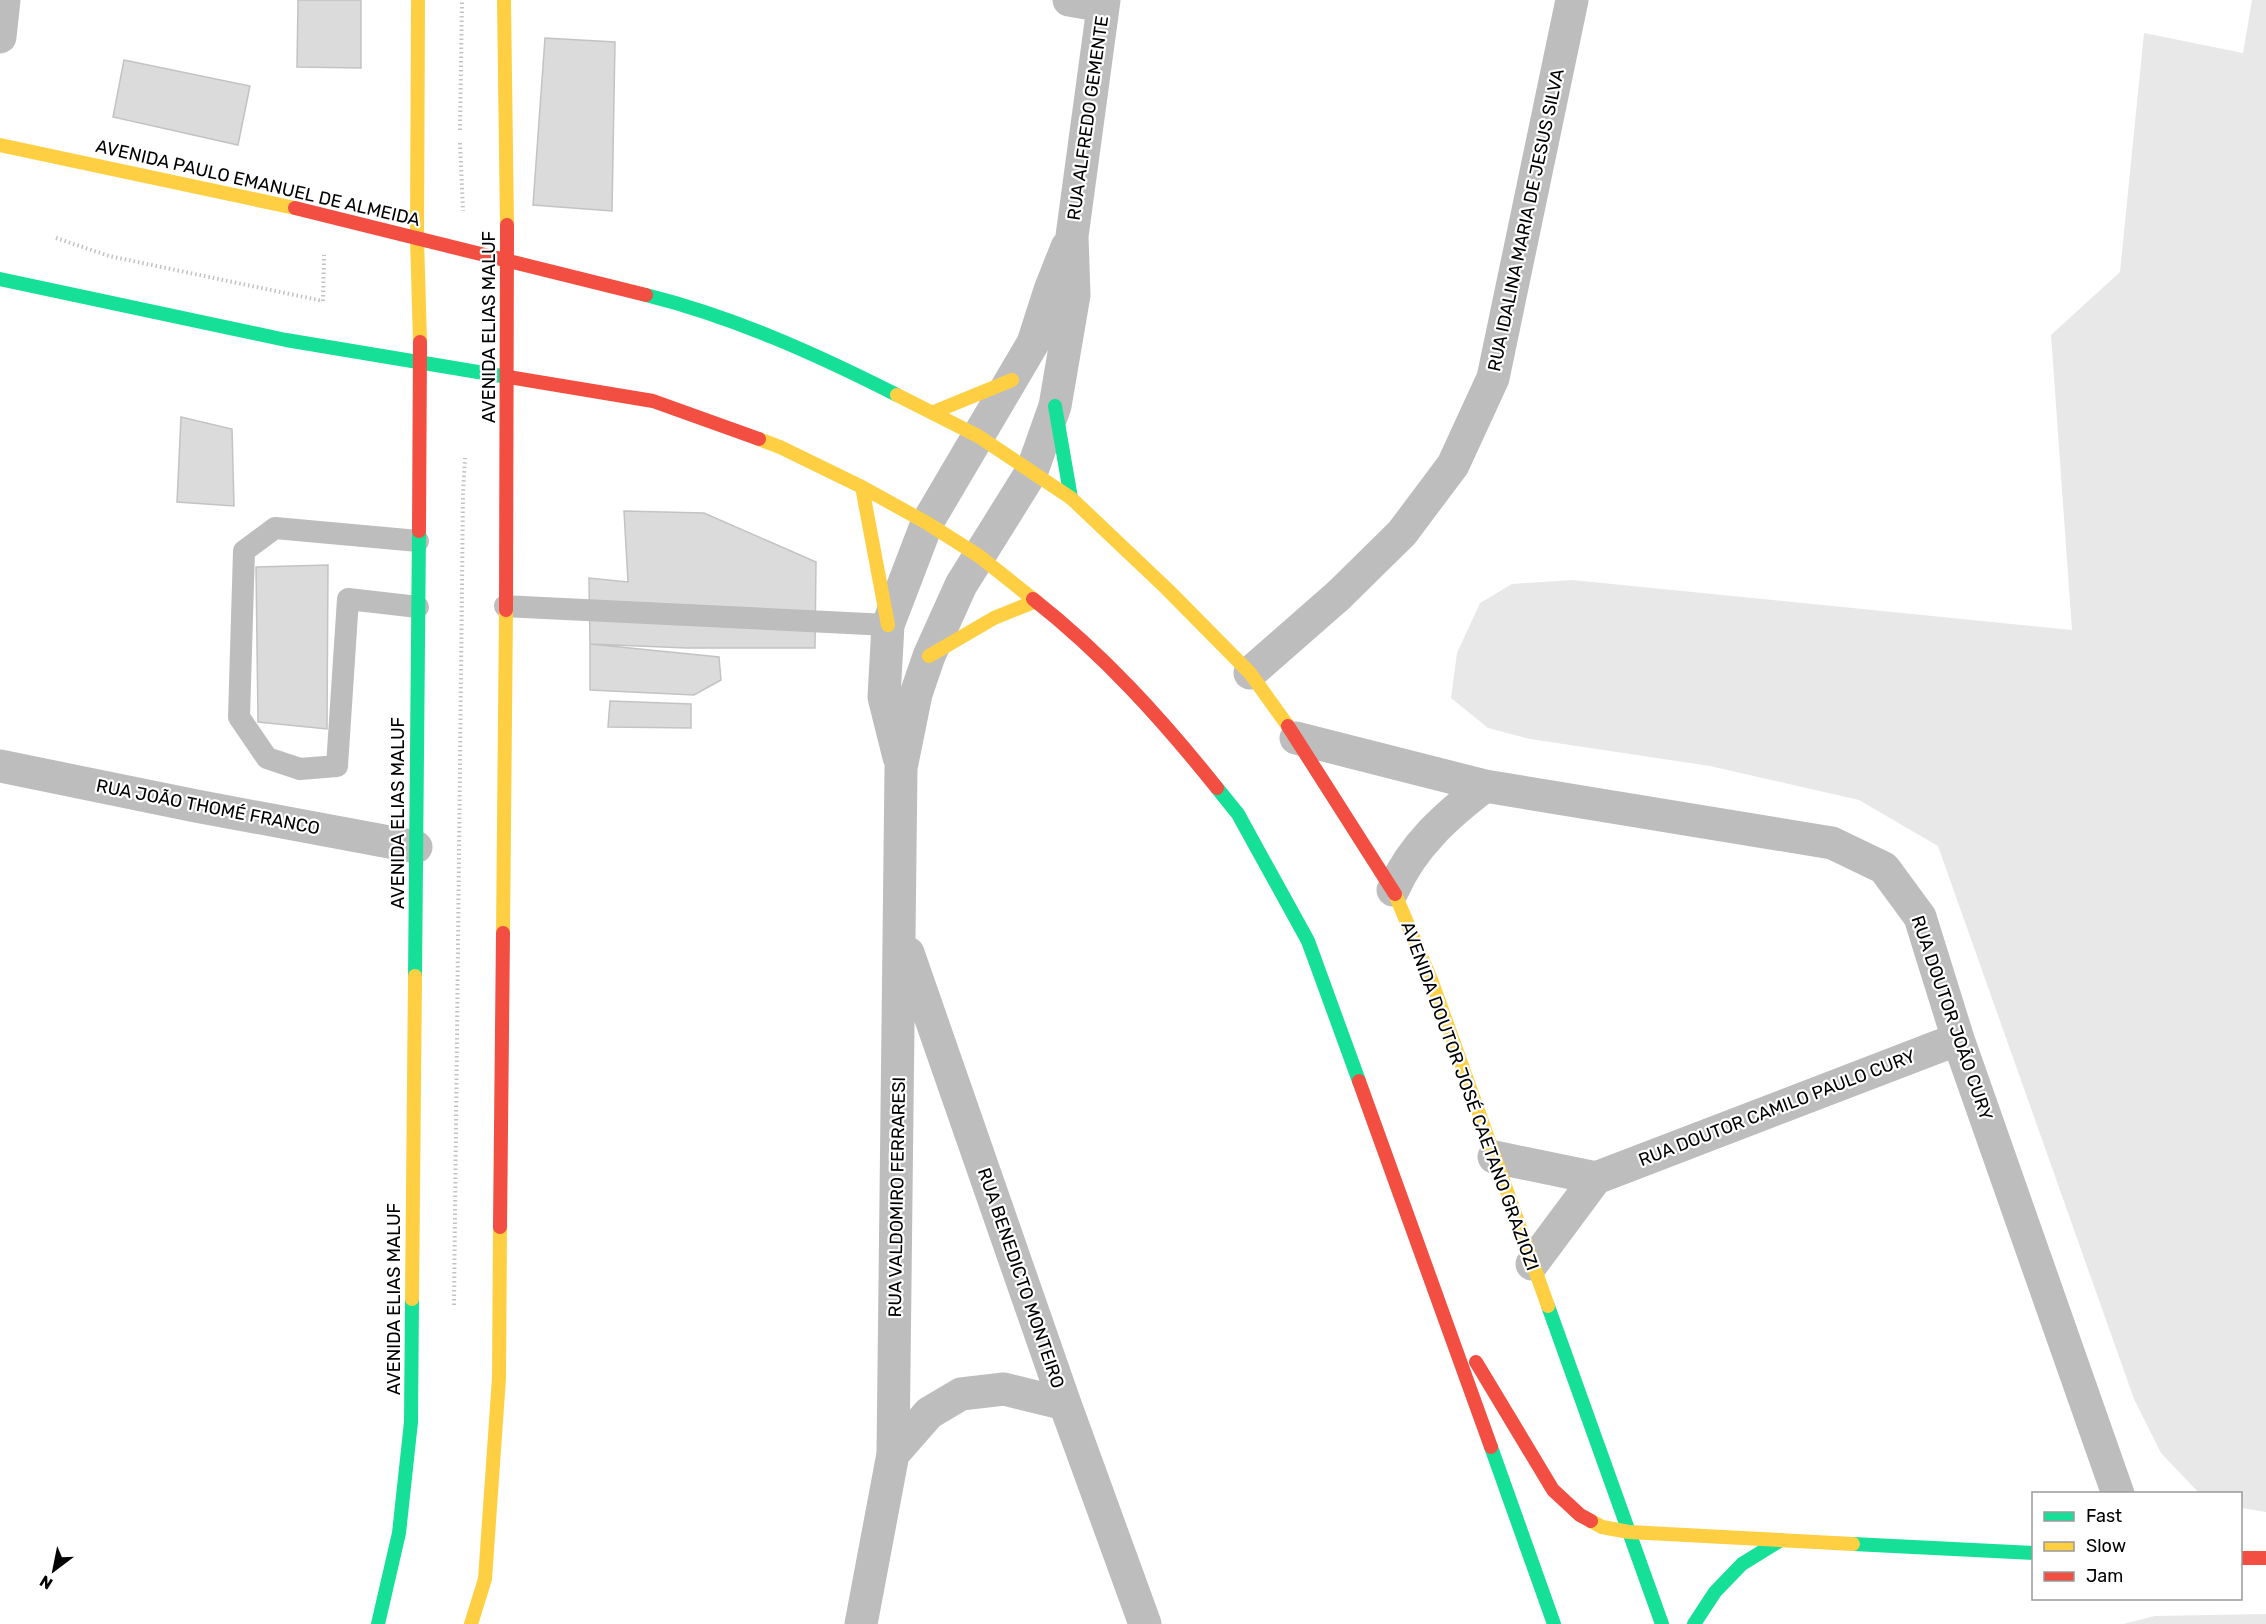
<svg xmlns="http://www.w3.org/2000/svg" width="2266" height="1624" font-family="Rubik,sans-serif">
<style>
.green{fill:#e8e8e8}
.building{fill:#dbdbdb;stroke:#c3c3c3;stroke-width:1.5}
.lines{fill:none;stroke-linecap:round;stroke-linejoin:round}
.path{stroke:#c2c2c2;stroke-width:4;stroke-dasharray:1.5 3;stroke-linecap:butt}
.lane{stroke:#bdbdbd;stroke-width:22}
.street{stroke:#bdbdbd;stroke-width:33}
.fast{stroke:#16e098;stroke-width:14}
.slow{stroke:#ffcf43;stroke-width:14}
.jam{stroke:#f24e42;stroke-width:14}
.labels{text-anchor:middle;dominant-baseline:central;stroke-width:4.5;stroke-linejoin:round;paint-order:stroke}
.street-label{font-size:18px;fill:#000;stroke:#fff}
</style>
<rect width="100%" height="100%" fill="#fff"/>
<path class="green" d="M2252 0H2266V1512L2241 1508 2240 1494 2199 1493 2161 1453 2134 1399 1938 846 1859 800 1710 766 1530 739 1488 728 1451 698 1457 653 1480 603 1512 584 1572 580 2072 630 2051 335 2120 272 2144 33 2243 53Z
M2266 1614V1624H2123L2155 1616Z"/>
<path class="building" d="M298 0H361V68L297 67Z
M545 38 615 42 612 211 533 205Z
M124 60 250 86 238 145 113 117Z
M181 417 232 429 234 506 177 502Z
M624 511 704 513 816 562 815 648H687L590 644 589 578 628 582Z
M328 565 327 729 258 722 256 567Z
M590 644 719 657 721 680 694 695 590 690Z
M610 701 691 704V728L608 727Z"/>
<g class="lines">
<path class="path" d="M460 130 462 0
M460 143 463 211
M56 238 109 256 323 301
M323 301 324 255
M454 1305 463 494 465 458"/>
<path class="lane" d="M505 606 888 625
M418 607 348 599 337 766 300 769 267 758 239 717 244 551 275 528 418 541"/>
<path class="street" d="M1069 0 1103 6
M0 37 4 0
M1250 673 1339 595 1402 533 1453 465 1493 378 1572 0
M1296 738 1485 786C1447 815 1412 846 1393 890
M899 757 884 697 888 625 927 523 1033 343 1050 290 1067 247
M0 766 196 806 416 847
M1485 786 1832 843 1884 868 1920 917 1958 1039 2118 1494
M908 953 1065 1404 1145 1624
M1494 1157 1596 1178 1532 1264
M1596 1178 1958 1039
M893 1454 929 1413 961 1394 1004 1389 1065 1404
M861 1624 893 1454 901 768 916 694 929 656 961 585 1032 471 1055 406 1074 295 1072 236 1104 0"/>
<path class="fast" d="M0 279 286 340 508 377
M646 295C734 317 816 354 897 395
M1055 406 1071 498
M1217 788 1238 814 1308 941 1359 1081
M415 976 419 531
M1548 1306 1662 1624
M1491 1447 1554 1624
M1853 1544 2034 1553
M378 1624 399 1533 411 1422 412 1299
M1694 1624 1715 1592 1742 1564 1781 1540"/>
<path class="slow" d="M418 0 417 238 420 342
M504 0 507 225
M0 145 295 208
M897 395 978 436 1071 498 1167 589 1250 673 1288 726
M934 412 1012 380
M759 439 780 447 862 487 927 523 979 556 1033 599
M862 487 888 625
M929 656 994 618 1036 601
M1395 894 1432 982 1548 1306
M503 933 506 610
M412 1299 415 976
M1591 1521 1602 1527 1629 1532 1853 1544
M471 1624 485 1579 499 1378 500 1227"/>
<path class="jam" d="M295 208 646 295
M508 377 653 401 759 439
M419 531 420 342
M1033 599C1103 654 1161 718 1217 788
M506 610 507 225
M1288 726 1395 894
M1359 1081 1491 1447
M500 1227 503 933
M1476 1362 1553 1490 1580 1515 1591 1521
M2240 1558H2266"/>
</g>
<g class="labels">
<g class="street-label">
<text transform="translate(1088 118) rotate(-82)">RUA ALFREDO GEMENTE</text>
<text transform="translate(258 183) rotate(13)">AVENIDA PAULO EMANUEL DE ALMEIDA</text>
<text transform="translate(1526 220) rotate(-78)">RUA IDALINA MARIA DE JESUS SILVA</text>
<text transform="translate(489 327) rotate(-90)">AVENIDA ELIAS MALUF</text>
<text transform="translate(208 807) rotate(11)">RUA JOÃO THOMÉ FRANCO</text>
<text transform="translate(398 813) rotate(-90)">AVENIDA ELIAS MALUF</text>
<text transform="translate(1952 1018) rotate(71)">RUA DOUTOR JOÃO CURY</text>
<text transform="translate(1470 1096) rotate(70)">AVENIDA DOUTOR JOSÉ CAETANO GRAZIOZI</text>
<text transform="translate(1777 1108) rotate(-21)">RUA DOUTOR CAMILO PAULO CURY</text>
<text transform="translate(897 1197) rotate(-89)">RUA VALDOMIRO FERRARESI</text>
<text transform="translate(1021 1278) rotate(71)">RUA BENEDICTO MONTEIRO</text>
<text transform="translate(394 1299) rotate(-90)">AVENIDA ELIAS MALUF</text>
</g>
</g>
<rect x="2032" y="1492" width="210" height="108" fill="#ffffff" stroke="#999999" stroke-width="1.5"/>
<rect x="2044" y="1512" width="30" height="9" fill="#16e098" stroke="#999999" stroke-width="1.5"/>
<text x="2086" y="1522" font-size="18" fill="#000000">Fast</text>
<rect x="2044" y="1542" width="30" height="9" fill="#ffcf43" stroke="#999999" stroke-width="1.5"/>
<text x="2086" y="1552" font-size="18" fill="#000000">Slow</text>
<rect x="2044" y="1572" width="30" height="9" fill="#f24e42" stroke="#999999" stroke-width="1.5"/>
<text x="2086" y="1582" font-size="18" fill="#000000">Jam</text>
<g transform="translate(54 1570) rotate(212)" stroke="#ffffff" stroke-width="4.5" paint-order="stroke">
<path d="M0-4.5L10 22L0 15L-10 22Z" fill="#000000"/>
<text y="-9" font-size="16" font-weight="bold" text-anchor="middle" fill="#000000">N</text>
</g>
</svg>
